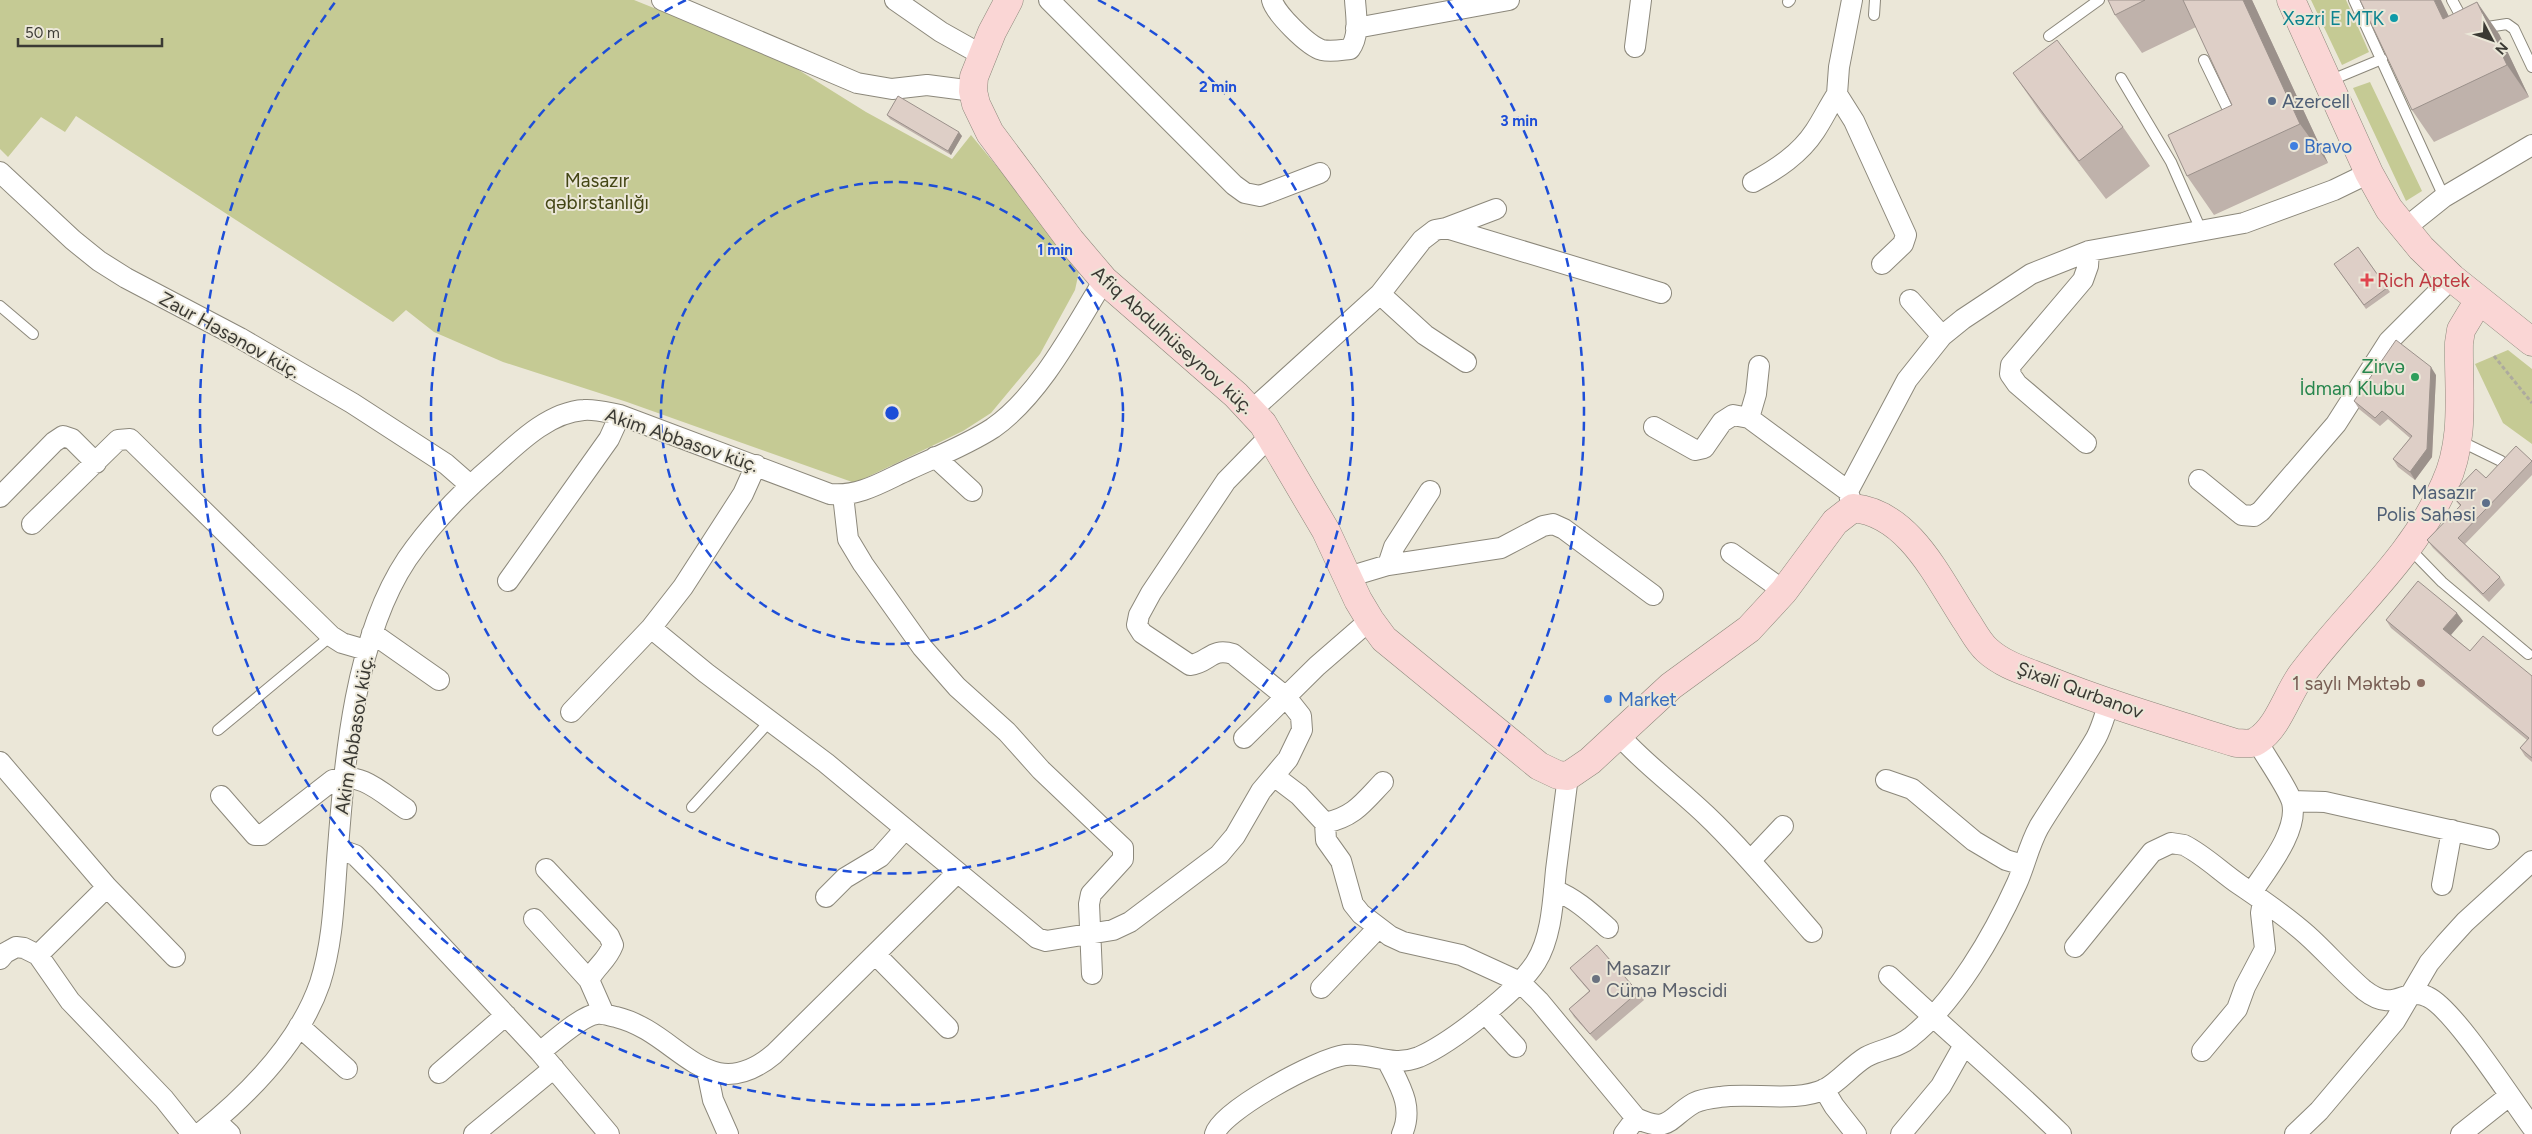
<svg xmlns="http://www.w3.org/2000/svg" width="2532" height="1134" font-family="Figtree,sans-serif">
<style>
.green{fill:#c5ca94}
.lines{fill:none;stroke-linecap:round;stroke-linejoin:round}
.lane-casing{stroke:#8c887b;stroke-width:12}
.street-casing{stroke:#8c887b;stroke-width:22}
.secondary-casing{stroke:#8c887b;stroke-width:29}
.path{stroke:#adaa9e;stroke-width:3;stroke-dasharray:4 2.5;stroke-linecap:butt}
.lane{stroke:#fff;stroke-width:10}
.street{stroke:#fff;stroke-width:20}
.secondary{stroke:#fad6d5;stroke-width:28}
.wall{fill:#bfb2ab}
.shaded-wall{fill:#9b918b}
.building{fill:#decfc7;stroke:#9b918b}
.ring{fill:none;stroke:#1d4ed8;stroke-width:2.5;stroke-dasharray:9 6}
.culture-dot{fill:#0f9aa8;stroke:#ebe7d8;stroke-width:2}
.service-dot{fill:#5c6f8a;stroke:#ebe7d8;stroke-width:2}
.shop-dot{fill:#3f7fe0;stroke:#ebe7d8;stroke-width:2}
.health-dot{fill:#e0444e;stroke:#ebe7d8;stroke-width:2}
.leisure-dot{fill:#2e9e5b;stroke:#ebe7d8;stroke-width:2}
.education-dot{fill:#8d6e63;stroke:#ebe7d8;stroke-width:2}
.worship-dot{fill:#6b7280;stroke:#ebe7d8;stroke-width:2}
.labels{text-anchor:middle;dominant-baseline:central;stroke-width:4;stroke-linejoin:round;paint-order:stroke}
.culture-label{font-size:19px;fill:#0d838f;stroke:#ebe7d8;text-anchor:end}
.service-label{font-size:19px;fill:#4e5e75;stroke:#ebe7d8;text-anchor:start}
.shop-label{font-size:19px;fill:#366cbe;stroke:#ebe7d8;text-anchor:start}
.park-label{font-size:19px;fill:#444615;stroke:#ebe7d8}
.health-label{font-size:19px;fill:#be3a42;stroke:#ebe7d8;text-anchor:start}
.street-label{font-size:19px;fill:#3b3a34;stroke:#ebe7d8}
.leisure-label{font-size:19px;fill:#27864d;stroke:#ebe7d8;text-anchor:end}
.education-label{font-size:19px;fill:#785e54;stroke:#ebe7d8;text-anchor:end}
.worship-label{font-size:19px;fill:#5b616d;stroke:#ebe7d8;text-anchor:start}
.centre{fill:#1d4ed8;stroke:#ebe7d8;stroke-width:2.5}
.ring-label{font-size:15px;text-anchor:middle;font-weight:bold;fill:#1d4ed8;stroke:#ebe7d8;stroke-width:4;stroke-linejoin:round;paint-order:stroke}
</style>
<rect width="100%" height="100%" fill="#ebe7d8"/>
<path class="green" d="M0 0H634L781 59 866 112 952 159 971 135 1080 267 1075 290 1040 354 991 413 963 431 855 483 627 402 503 362 434 332 406 310 393 322 76 116 65 132 41 117 8 157 0 149Z
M2311 0H2346L2369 52 2342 65Z
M2370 82 2422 191 2406 201 2353 88Z
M2508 350 2532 369V444L2503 423 2475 364Z"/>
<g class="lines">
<g class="lane-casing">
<path id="lane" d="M2354 0 2444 197
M2452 0 2464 22
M1788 2 1790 0
M1874 15 1875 0
M2481 28 2507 24 2514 29 2532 67
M2049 36 2099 0
M2204 60 2232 118
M2121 78 2171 162 2201 230
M2329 81 2382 59
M0 306 33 334
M2458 440 2501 461
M2408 547 2442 582 2528 654
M218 730 331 636
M692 807 770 721"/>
</g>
<g class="street-casing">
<path id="street" d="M662 0 857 83 892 89 927 85 973 91
M895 0 941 32 982 55
M1049 0 1234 185 1245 193 1260 196 1320 173
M1272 0C1275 13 1308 46 1322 50 1331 52 1341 50 1350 49 1360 35 1356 16 1355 0
M1852 0 1839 67 1837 94 1854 121 1906 235 1903 244 1882 264
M1356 28 1509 0
M1635 47 1641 0
M0 172 73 240 99 261 126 278 240 338 352 403 446 464 470 485
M1753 182C1777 169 1800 154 1815 131 1823 119 1829 106 1837 94
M1446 228 1496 209
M2404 229 2444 197 2532 145
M1380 294 1425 335 1466 362
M1910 300 1942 336
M1252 410 1380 294 1422 240 1435 230 1446 228 1661 293
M1749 418 1756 394 1759 366
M1654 427 1695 450 1704 448 1722 422 1733 415 1749 418 1848 491
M2086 443 2017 384 2010 374 2011 365 2083 280 2088 266 2089 251
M935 457 972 491
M756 465 743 494 683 587 651 628 706 673 826 763 1037 938 1046 941 1113 930 1130 922 1219 855 1235 836 1261 791 1288 759 1302 730 1301 716 1286 697 1233 654C1211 647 1209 663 1190 665L1142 633 1137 625 1139 615 1151 593 1226 481 1270 436
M2199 480 2242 515 2254 516 2261 511 2336 424 2389 341 2452 278
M843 495 848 539 863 564 922 647 957 687 1007 732 1041 770 1123 848V859L1091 894 1089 904 1092 974
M0 497 54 442 63 436 72 439 96 463
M1853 508 1848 491 1907 380 1942 336 1963 319 2031 274 2089 251 2244 223 2334 190 2369 173
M32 524 118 440 130 439 331 636 342 643 366 650
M1731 553 1784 591
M1388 565 1394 547 1430 491
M1348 577 1388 565 1501 548 1543 526 1553 524 1564 529 1653 595
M508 581 609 439 620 415
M372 633 439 680
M571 712 651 628
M1618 734C1644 764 1677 787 1706 815 1744 851 1777 892 1812 932
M1244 738 1317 666 1370 620
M0 762 107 887 175 957
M1274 776 1299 795 1325 823 1326 840 1341 861 1353 904 1361 914 1390 936 1403 942 1461 955 1520 982 1539 1001 1636 1118C1670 1134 1668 1118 1694 1103 1702 1099 1711 1098 1720 1097 1751 1092 1796 1103 1825 1089 1840 1081 1851 1066 1866 1057 1881 1049 1898 1048 1911 1037 1955 1002 1994 934 2017 883 2025 865 2029 845 2039 827 2057 797 2078 769 2096 738 2102 727 2105 714 2109 703
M1886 780 1912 789 1974 841 2006 860 2023 865
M221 796 255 835H262L333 780C361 770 384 795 406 809
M2292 801 2325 802 2489 839
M1325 823C1354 817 1363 803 1383 782
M338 849 355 855 380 880 540 1052 609 1134
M1750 861 1783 826
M546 869 609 936 613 945C607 961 596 966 589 980L604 1014
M2442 885 2452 830
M1554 890C1575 898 1591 913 1608 928
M2252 892C2267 869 2299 831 2292 802 2288 788 2265 756 2257 741
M826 897 845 878 880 857 905 829
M534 919 589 980
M2075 947 2152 852 2171 843 2184 845C2204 855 2221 872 2240 885 2262 900 2286 916 2307 935 2326 952 2344 973 2364 990 2396 1015 2404 985 2428 997 2454 1009 2512 1100 2532 1127
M875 954 948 1028
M38 955 107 887
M0 959 5 953 16 947 24 948 38 955 70 1001 164 1099 192 1134
M1889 976C1946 1030 2005 1079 2061 1134
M1321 988 1378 928
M1485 1013 1516 1047
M299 1026 347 1069
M2202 1051 2237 1009 2245 987 2265 949 2261 913 2263 901
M540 1052C553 1042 582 1015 597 1014 603 1013 610 1016 616 1017 679 1032 707 1110 774 1054L957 873
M1388 1062C1400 1086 1414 1107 1402 1134
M707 1071 713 1100 728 1134
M439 1073 506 1015
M1824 1089 1834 1106 1856 1134
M216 1121 230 1134
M199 1134C248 1095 299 1044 320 983 334 939 334 894 338 848 345 757 355 637 407 559 432 523 463 491 496 463 520 441 550 412 584 410 596 409 609 413 620 415L830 494C859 497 882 482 908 470 936 457 967 445 993 428 1040 395 1074 329 1104 280
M474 1134 554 1068
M1215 1134C1221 1111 1319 1058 1345 1055 1371 1052 1391 1068 1419 1057 1451 1043 1518 991 1536 962 1552 936 1553 900 1556 870 1560 838 1564 807 1568 776
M1624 1134 1636 1118
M1901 1134 1941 1086 1964 1045
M2295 1134 2319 1111 2395 1021 2429 963 2445 944 2465 922 2532 861
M2461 1134 2509 1096"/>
</g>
<g class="secondary-casing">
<path id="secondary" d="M1009 0 992 32 974 77 973 91 976 104 990 133 1070 240 1104 280 1236 395 1263 424 1326 531 1358 600 1370 620 1384 639 1539 766 1558 775 1568 776 1590 761 1671 686 1749 629 1784 591 1835 522 1853 508C1909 513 1938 578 1965 619 1972 629 1978 642 1987 650 2003 665 2025 671 2045 679 2107 704 2172 723 2236 743 2244 743 2252 745 2258 740 2279 726 2287 694 2302 674 2349 611 2413 558 2445 484 2466 439 2458 391 2459 343L2461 330 2479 300
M2291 0 2369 173 2389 209 2421 248 2452 278 2532 342"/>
</g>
<path class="path" d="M2494 356 2532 403"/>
<use href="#lane" class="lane"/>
<use href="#street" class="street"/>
<use href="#secondary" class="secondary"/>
</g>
<path class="wall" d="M2108 0H2252L2328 163 2214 215 2187 176 2232 105 2196 27 2142 53 2115 15Z
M2449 16 2499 34 2529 97 2434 142 2412 110Z
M2013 73 2123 127 2150 166 2106 199 2040 112Z
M887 115 962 136 951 155 890 119Z
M2358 247 2390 292 2366 309 2334 264Z
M2436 375 2432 457 2415 480 2398 467 2393 459 2410 438 2388 419 2380 426 2359 409 2354 401Z
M2532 461V475L2465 544 2500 577 2505 585 2489 602 2433 548 2427 540 2460 506 2451 495Z
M2386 620 2463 621 2451 635 2470 651 2532 676V762L2525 756 2520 748 2527 740 2391 628Z
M1570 968 1638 992 1644 1000 1596 1041 1574 1017 1569 1009 1589 991 1576 976Z"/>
<path class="shaded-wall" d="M2243 0H2252L2328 163 2300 124Z
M2434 0H2441L2465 50 2443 19Z
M2477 2 2499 34 2529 97 2507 65Z
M959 132 962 136 951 155 948 151Z
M2431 367 2436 375 2432 457 2415 480 2410 472Z
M2457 613 2463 621 2449 637 2443 629Z"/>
<path class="building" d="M2108 0H2145L2115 15Z
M2183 0H2243L2300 124 2187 176 2168 135 2232 105Z
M2360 0H2434L2443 19 2477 2 2507 65 2412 110Z
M2057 40 2123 127 2079 161 2013 73Z
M898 96 959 132 948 151 887 115Z
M2358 247 2387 288 2364 305 2334 264Z
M2396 340 2431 367 2427 449 2410 472 2393 459 2412 436 2382 411 2375 418 2354 401Z
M2516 446 2532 461 2458 538 2500 577 2483 594 2427 540 2461 505 2451 495 2476 469 2486 478Z
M2418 581 2457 613 2443 629 2470 651 2483 636 2532 676V758L2520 748 2529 738 2386 620Z
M1597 945 1638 992 1590 1034 1569 1009 1590 991 1570 968Z"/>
<g class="ring">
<circle cx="892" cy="413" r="231"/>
<path d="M1098 0A461 461 0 1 1 686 0"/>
<path d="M1448 1A692 692 0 1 1 336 1"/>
</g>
<circle class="culture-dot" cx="2394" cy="18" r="5"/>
<g class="service-dot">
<circle cx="2272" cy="101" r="5"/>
<circle cx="2486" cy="503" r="5"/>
</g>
<g class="shop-dot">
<circle cx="2294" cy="146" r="5"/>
<circle cx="1608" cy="699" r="5"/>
</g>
<path class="health-dot" d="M2364.5 272.5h5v5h5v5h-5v5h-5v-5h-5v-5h5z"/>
<circle class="leisure-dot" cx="2415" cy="377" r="5"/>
<circle class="education-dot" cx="2421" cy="683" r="5"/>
<circle class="worship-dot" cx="1596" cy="979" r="5"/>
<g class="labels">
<g class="culture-label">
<text x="2384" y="18">Xəzri E MTK</text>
</g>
<g class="service-label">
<text x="2282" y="101">Azercell</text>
<text x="2476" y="492" text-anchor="end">Masazır<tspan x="2476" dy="22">Polis Sahəsi</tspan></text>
</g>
<g class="shop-label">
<text x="2304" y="146">Bravo</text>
<text x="1618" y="699">Market</text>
</g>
<g class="park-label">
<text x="597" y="180">Masazır<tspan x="597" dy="22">qəbirstanlığı</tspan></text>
</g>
<g class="health-label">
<text x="2377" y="280">Rich Aptek</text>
</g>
<g class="street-label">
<text transform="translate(230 335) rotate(29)">Zaur Həsənov küç.</text>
<text transform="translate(1173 340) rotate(42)">Afiq Abdulhüseynov küç.</text>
<text transform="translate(682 440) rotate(19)">Akim Abbasov küç.</text>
<text transform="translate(2080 690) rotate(20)">Şixəli Qurbanov</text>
<text transform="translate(354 735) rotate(-81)">Akim Abbasov küç.</text>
</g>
<g class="leisure-label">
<text x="2405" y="366">Zirvə<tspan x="2405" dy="22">İdman Klubu</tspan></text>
</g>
<g class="education-label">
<text x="2411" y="683">1 saylı Məktəb</text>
</g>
<g class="worship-label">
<text x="1606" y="968">Masazır<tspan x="1606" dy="22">Cümə Məscidi</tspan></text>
</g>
</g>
<circle cx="892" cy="413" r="8" class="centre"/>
<g class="ring-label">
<text x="1218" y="92">2 min</text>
<text x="1519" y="126">3 min</text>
<text x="1055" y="255">1 min</text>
</g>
<g transform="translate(2492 40) rotate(131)" stroke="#ebe7d8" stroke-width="4" paint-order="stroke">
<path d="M0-4L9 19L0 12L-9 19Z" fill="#3b3a34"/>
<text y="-8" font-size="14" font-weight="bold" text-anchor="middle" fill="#3b3a34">N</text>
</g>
<path d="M18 38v8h144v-8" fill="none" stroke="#3b3a34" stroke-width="2.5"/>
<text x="25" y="38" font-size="15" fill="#3b3a34" stroke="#ebe7d8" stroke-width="4" paint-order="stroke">50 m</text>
</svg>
